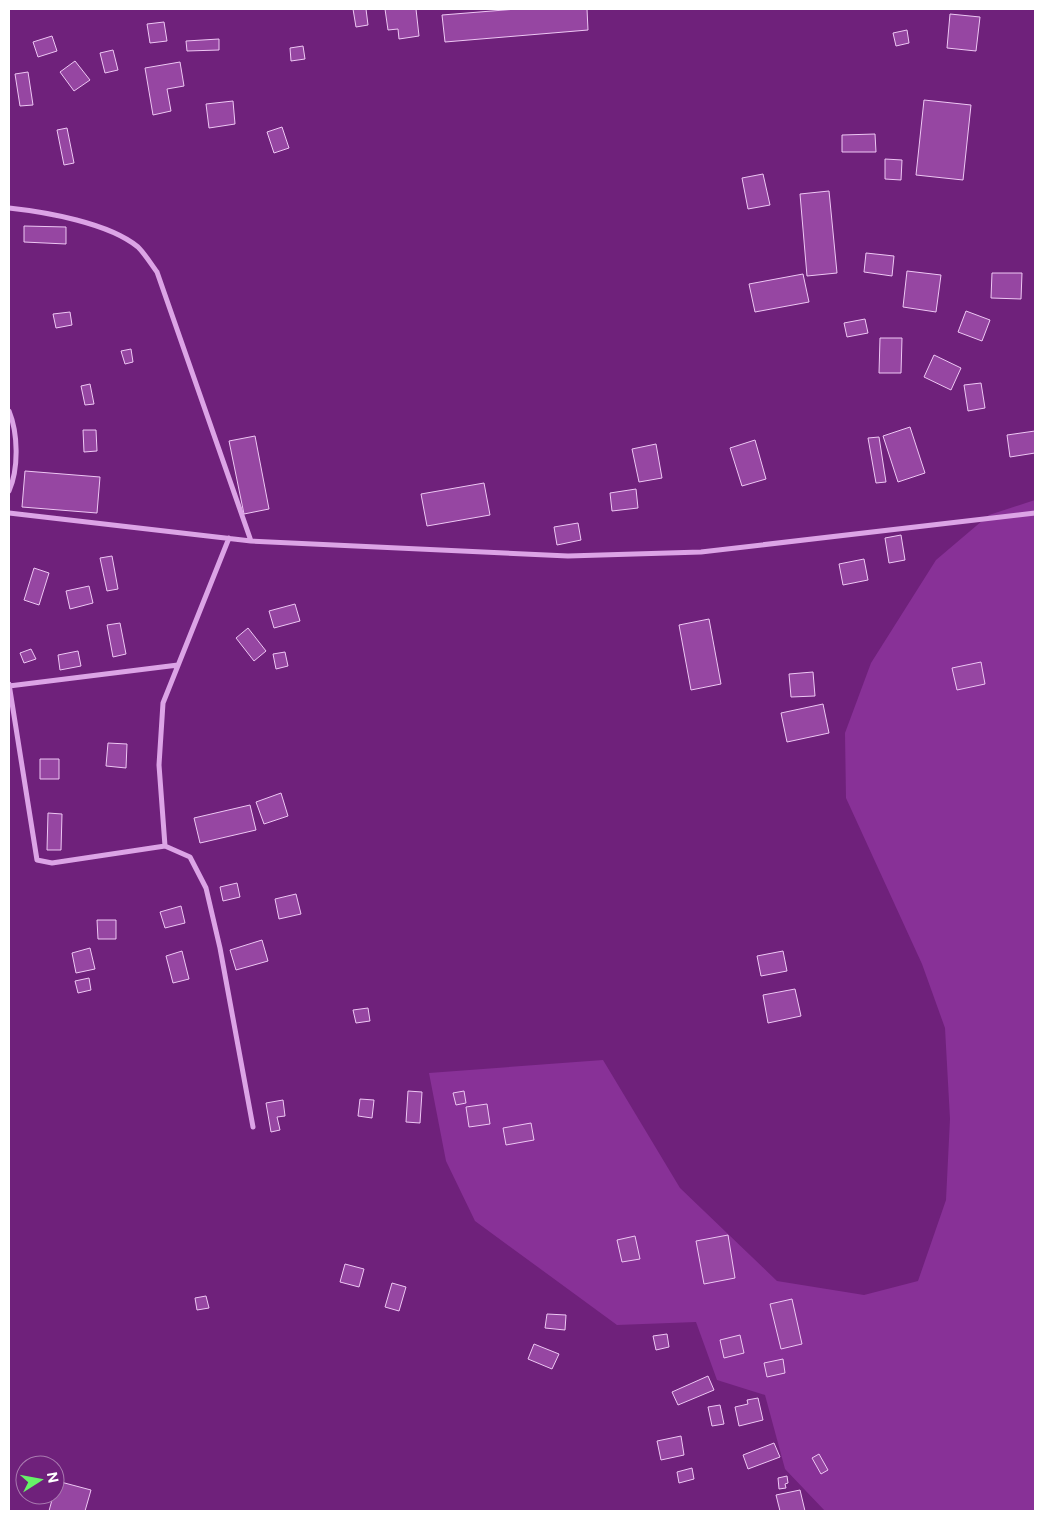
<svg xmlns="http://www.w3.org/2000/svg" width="1044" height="1520" font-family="'Public Sans',sans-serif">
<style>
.green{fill:#883197}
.building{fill:#9646a2;stroke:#eec7f4}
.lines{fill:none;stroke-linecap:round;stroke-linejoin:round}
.street{stroke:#dca4e6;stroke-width:5}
</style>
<rect width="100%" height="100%" fill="#6f217b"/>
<path class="green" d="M1035 500V1511H825L785 1469 765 1395 717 1380 696 1322 617 1325 475 1221 446 1161 429 1073 603 1060 680 1188 777 1281 864 1295 918 1281 946 1200 950 1119 945 1028 922 964 846 798 845 733 871 663 936 560 989 515Z"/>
<path class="building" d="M353 9H366L368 25 356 27Z
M385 9H416L419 36 399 39 398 29 388 30Z
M517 9H587L588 30 445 42 442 15Z
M950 14 980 17 976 51 947 48Z
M164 22 167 41 150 43 147 24Z
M907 30 909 43 896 46 893 33Z
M52 36 57 51 38 57 33 42Z
M219 39V50L187 51 186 41Z
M303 46 305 59 291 61 290 48Z
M113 50 118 70 105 73 100 53Z
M75 61 90 80 74 91 60 72Z
M180 62 184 86 167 89 171 111 153 115 145 68Z
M28 72 33 105 20 106 15 74Z
M924 100 971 105 963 180 916 175Z
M233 101 235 124 209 128 206 104Z
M282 127 289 148 274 153 267 132Z
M67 128 74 163 64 165 57 130Z
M875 134 876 152H842V135Z
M885 159 902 160 901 180 885 179Z
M763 174 770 205 748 209 742 178Z
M829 191 837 273 807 276 800 194Z
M24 226 66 227V244L24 242Z
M866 253 894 256 892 276 864 272Z
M907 271 941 275 936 312 903 307Z
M992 273H1022L1021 299 991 298Z
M803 274 809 302 755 312 749 284Z
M966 311 990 320 982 341 958 332Z
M70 312 72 325 56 328 53 314Z
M865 319 868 333 847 337 844 323Z
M880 338H902L901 373H879Z
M131 349 133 362 125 364 121 351Z
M934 355 961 368 951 390 924 377Z
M981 383 985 408 968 411 964 385Z
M90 384 94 404 85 405 81 386Z
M910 427 925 473 898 482 883 436Z
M83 430H96L97 451 84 452Z
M1035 431V453L1010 457 1007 435Z
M255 436 269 509 244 514 229 441Z
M879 437 886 482 876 483 868 438Z
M755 440 766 479 742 486 730 448Z
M656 444 662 478 639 482 632 449Z
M25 471 100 477 97 513 22 507Z
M484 483 490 515 427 526 421 494Z
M636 489 638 508 612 511 610 493Z
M578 523 581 540 557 545 554 527Z
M901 535 905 560 889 563 885 538Z
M112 556 118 589 107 591 100 558Z
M864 559 868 580 843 585 839 564Z
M34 568 49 573 39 605 24 600Z
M89 586 93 603 70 609 66 591Z
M295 604 300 621 274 628 269 611Z
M709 619 721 684 691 690 679 625Z
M120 623 126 654 113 657 107 625Z
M248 628 266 651 254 661 236 638Z
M31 649 36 659 24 663 20 653Z
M78 651 81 666 60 670 58 655Z
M285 652 288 666 276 669 273 654Z
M981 662 985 684 957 690 952 668Z
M813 672 815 696 791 697 789 674Z
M823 704 829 733 787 742 781 713Z
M108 743 127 744 126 768 106 766Z
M40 759H59V779H40Z
M281 793 288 816 264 824 256 802Z
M250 805 256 830 200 843 194 818Z
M48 813 62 814 61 850H47Z
M237 883 240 897 223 901 220 887Z
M296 894 301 914 279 919 275 899Z
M181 906 185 923 165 928 160 912Z
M97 920H116V939H98Z
M262 940 268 961 236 970 230 950Z
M90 948 95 969 76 973 72 953Z
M182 951 189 979 173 983 166 956Z
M783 951 787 971 761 976 757 956Z
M89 978 91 990 78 993 75 981Z
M795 989 801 1016 768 1023 763 995Z
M368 1008 370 1021 356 1023 353 1010Z
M408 1091 422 1092 420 1123 406 1122Z
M464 1091 466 1103 456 1105 453 1093Z
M360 1099 374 1100 372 1118 358 1116Z
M283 1100 285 1116 277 1117 280 1130 271 1132 266 1103Z
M487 1104 490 1124 469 1127 466 1107Z
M531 1123 534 1140 506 1145 503 1128Z
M728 1235 735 1278 704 1284 696 1241Z
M635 1236 640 1259 622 1262 617 1240Z
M345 1264 364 1269 359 1287 340 1282Z
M392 1283 406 1287 399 1311 385 1307Z
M206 1296 209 1308 197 1310 195 1298Z
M792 1299 802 1344 781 1349 770 1304Z
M547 1314 566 1315 565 1330 545 1328Z
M667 1334 669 1347 656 1350 653 1336Z
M740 1335 744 1353 724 1358 720 1340Z
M534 1344 559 1354 552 1369 528 1359Z
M783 1359 785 1373 767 1377 764 1363Z
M708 1376 714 1390 678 1405 672 1392Z
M758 1398 763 1420 739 1426 735 1407 748 1404 747 1400Z
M720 1405 724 1424 712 1426 708 1407Z
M681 1436 684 1455 661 1460 657 1441Z
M774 1443 780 1457 748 1469 743 1455Z
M819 1454 828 1470 821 1474 812 1458Z
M692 1468 694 1479 679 1483 677 1472Z
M787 1476 788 1483 785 1484 786 1488 779 1489 778 1478Z
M57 1481 91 1490 85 1511H49Z
M800 1490 805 1511H780L776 1495Z"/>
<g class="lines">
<path class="street" d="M9 208C46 212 109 223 138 247 145 254 151 264 157 272L251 541
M9 411C18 433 19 468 9 491
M9 513 251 541 568 556 701 552 1035 513
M9 684 37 860 52 863 165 846 190 857 206 888 220 948 253 1127
M9 686 178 665
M165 846 159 765 163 703 229 538"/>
</g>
<rect width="1044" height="1520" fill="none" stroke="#ffffff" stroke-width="20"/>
<g transform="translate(40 1480) rotate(79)"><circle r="24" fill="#6f217b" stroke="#a97ab0"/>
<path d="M0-4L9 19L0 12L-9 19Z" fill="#66f268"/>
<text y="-8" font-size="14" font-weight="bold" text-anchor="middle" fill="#ffffff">N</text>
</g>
</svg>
